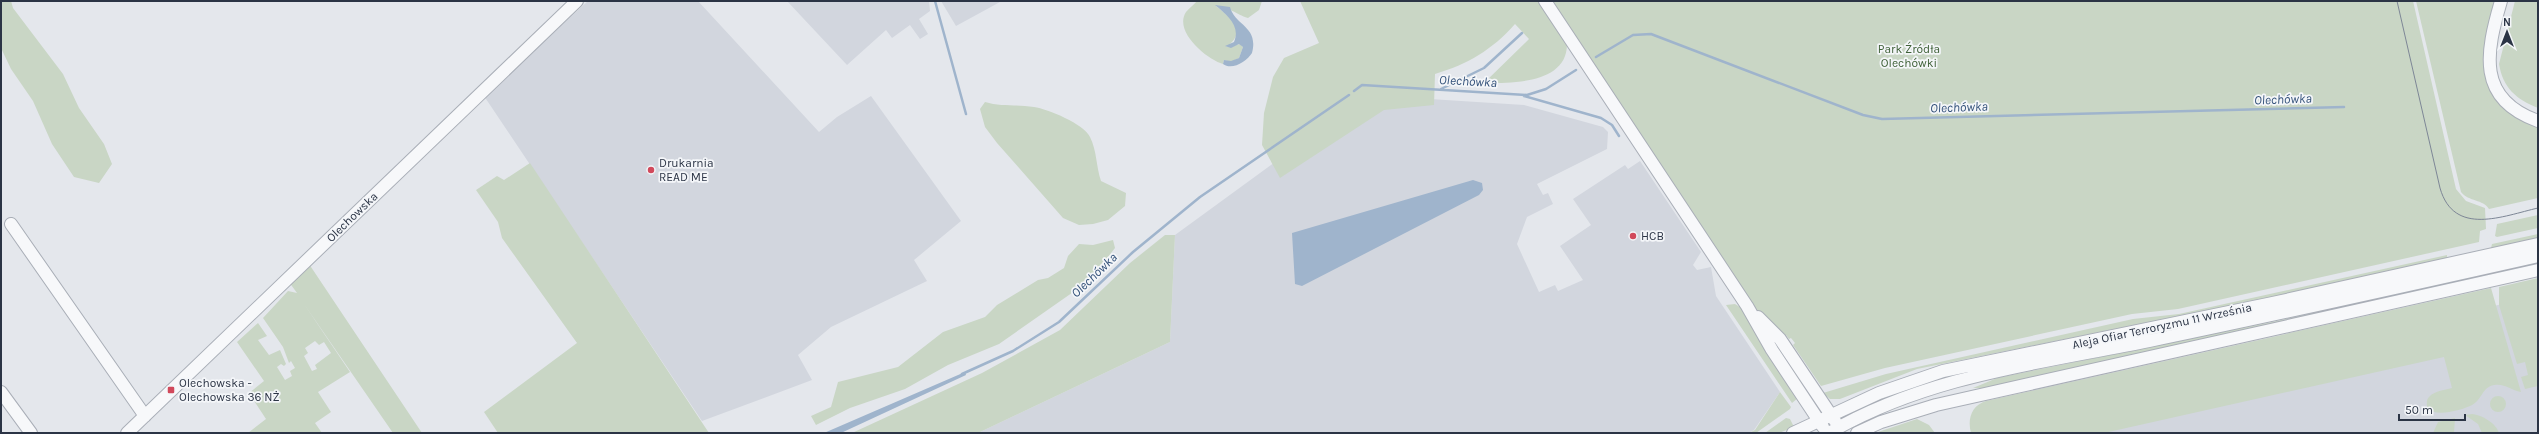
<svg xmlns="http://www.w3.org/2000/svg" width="2539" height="434" font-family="Karla,sans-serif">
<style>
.built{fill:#d2d6de}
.green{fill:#c9d6c5;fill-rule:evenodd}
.water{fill:#9fb4cc}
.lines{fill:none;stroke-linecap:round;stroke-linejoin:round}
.stream{stroke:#9fb4cc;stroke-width:2.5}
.minor-casing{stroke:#a9aeb7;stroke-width:14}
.minor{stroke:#f7f8fa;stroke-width:12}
.tram{stroke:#7d8696;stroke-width:1}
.poi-dot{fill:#d1495b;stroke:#f4f6f9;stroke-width:1.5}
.labels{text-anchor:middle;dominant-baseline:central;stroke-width:3.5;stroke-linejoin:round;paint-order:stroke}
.park-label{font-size:12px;fill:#3f6138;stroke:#f4f6f9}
.poi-label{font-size:12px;fill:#2b3445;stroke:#f4f6f9;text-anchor:start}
.street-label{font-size:12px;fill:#2b3445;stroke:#f4f6f9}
.water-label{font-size:13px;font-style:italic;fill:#34527a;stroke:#f4f6f9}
</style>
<rect width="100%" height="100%" fill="#e4e7ec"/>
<path class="built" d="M588 1H698L819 132 837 117 871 96 961 221 914 260 927 281 831 327 798 355 812 380 702 421 484 96Z
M787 1H929L930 11 919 19 928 34 920 39 910 25 892 38 886 30 847 65Z
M941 1H999L1000 2 956 26Z
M1367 95 1524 105 1603 127 1608 132 1607 149 1537 184 1543 195 1548 193 1553 204 1527 217 1517 244 1539 292 1555 285 1558 291 1583 280 1560 246 1591 225 1573 199 1625 165 1628 169 1640 161 1701 252 1693 265 1697 270 1711 267 1716 296 1780 392 1754 430 1749 433H978L1170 342 1175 235Z
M2538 296V433H1985L2298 350Z"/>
<path class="green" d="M1 1H11L13 8 63 74 79 108 104 144 112 164 99 183 74 177 52 144 33 101 11 69 1 48Z
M1197 1H1262L1259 10 1248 18C1235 14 1232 8 1216 6 1231 18 1248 32 1226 47L1240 44 1243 47 1239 58 1231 62 1224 60 1223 64C1208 60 1173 32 1186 12 1189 8 1194 5 1197 1Z
M1300 1H1538L1567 44C1567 84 1512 83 1484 83L1529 39 1515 24C1492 50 1468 64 1435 74L1434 105 1384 110 1280 178 1262 145 1264 113 1273 77 1284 58 1319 43Z
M1550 1H2413L2456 189 2466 201 2485 208 2486 229 2480 231 2479 242 2178 309 2132 314 1885 368 1821 386 1793 345 1795 343 1791 338 1789 339 1786 335 1783 336 1760 314 1745 295Z
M2416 1H2496C2485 39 2472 68 2501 101 2512 114 2522 121 2538 126V198L2489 209C2483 199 2469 202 2461 192Z
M2515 1H2538V108C2516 99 2503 88 2499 64Z
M985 102C1001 107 1017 104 1034 107 1048 109 1084 124 1090 137 1097 151 1096 166 1101 181L1126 193 1125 206 1108 220 1093 224 1079 225 1063 218 997 143 985 127 980 109Z
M530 163 709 433H498L484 412 577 343 502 238 498 222 476 190 497 176 504 180Z
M2538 215V228L2497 237 2495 236 2497 224Z
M2538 234V238L2491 248 2492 244Z
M1165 235H1175L1170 342 978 433H852L982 373 1060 330 1130 263Z
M1113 240 1115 248 1089 281 999 344 948 365 905 389 850 408 816 425 811 416 831 407 838 382 898 367 943 332 985 317 997 305 1038 280 1048 278 1064 268 1068 256 1079 244 1093 245Z
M2447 255V258L2267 298 1917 369 1840 399H1830L1823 393 1886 374 2133 319 2179 314Z
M309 264 422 433H393L304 304 350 372 318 392 331 412 315 423 322 433H248L266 419 249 393 264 381 237 342 258 323 267 336 258 340 269 355 280 350 286 364 284 366 281 364 277 367 285 380 292 376 290 371 295 368 291 361 289 363 283 347 263 318 288 291 297 293 289 282ZM315 341 319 345 324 342 331 353 315 365 317 369 312 371 304 356 308 353 305 348Z
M2487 274V277L1989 388H1973L1997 378 2272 322Z
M2538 278V386L2525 389 2521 377 2528 375 2525 362 2517 364 2499 305V287Z
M2491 288 2521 392C2511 390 2504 383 2494 385 2482 387 2482 400 2472 405 2463 410 2436 417 2428 409 2422 393 2440 391 2452 388L2444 357 2104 433H1971C1967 419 1972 405 1986 401Z
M1735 304 1743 309 1798 398 1792 403 1726 305Z
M1780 392 1791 407 1790 409 1756 433H1749L1755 430Z
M2490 404a8 8 0 1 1 16 0a8 8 0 1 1-16 0Z
M2472 414C2482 415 2496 423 2499 433H2482L2478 424 2465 415Z
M1786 418 1790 419 1794 427 1779 433H1765Z
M2455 418 2454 433H2433L2438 422Z
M1917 419 1929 425 1935 433H1875Z"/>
<path class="water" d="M1215 5 1230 7C1235 26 1259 26 1252 53 1247 61 1232 71 1223 64L1224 60 1231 61 1239 58 1243 47 1239 44 1231 48 1225 46 1234 42C1241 26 1227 15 1215 5Z
M1473 180 1482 183 1483 190 1479 195 1302 286 1295 284 1292 233Z
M965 372 966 375 841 433H824Z"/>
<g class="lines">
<path class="stream" d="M935 1 966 114
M1596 57 1633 35 1651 34 1863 115 1882 119 2344 107
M1441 89 1484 68 1522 33
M1354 91 1362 85 1527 95 1546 89 1576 70
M1524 96 1601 118 1612 125 1619 136
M962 374 1013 351 1059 322 1133 252 1200 197 1349 95"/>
<g class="minor-casing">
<path id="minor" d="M1545 1 1747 306 1772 350 1823 427
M2501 1C2486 52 2476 99 2538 121
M11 224 145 416
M1758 317 1780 339 1835 421
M1 392 31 433
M127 433 577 1
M1793 433 1879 393 1943 371 2268 304 2538 244
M1829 433C1926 376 2041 363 2149 341 2279 314 2409 285 2538 256
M1857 433 1881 422 1936 405 2538 270"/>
</g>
<use href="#minor" class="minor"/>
<path class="tram" d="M2397 1 2440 188C2454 237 2503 216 2538 208"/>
</g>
<g class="poi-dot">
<circle cx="651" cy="170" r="4"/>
<circle cx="1633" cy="236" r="4"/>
<rect x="167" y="386" width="8" height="8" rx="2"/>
</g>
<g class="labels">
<g class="park-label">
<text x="1909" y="49">Park Źródła<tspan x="1909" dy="14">Olechówki</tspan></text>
</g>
<g class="poi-label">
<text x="659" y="163">Drukarnia<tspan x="659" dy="14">READ ME</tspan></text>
<text x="1641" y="236">HCB</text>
<text x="179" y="383">Olechowska -<tspan x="179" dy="14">Olechowska 36 NŻ</tspan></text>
</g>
<g class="street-label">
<text transform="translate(352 217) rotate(-44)">Olechowska</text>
<text transform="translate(2162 326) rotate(-12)">Aleja Ofiar Terroryzmu 11 Września</text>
</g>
<g class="water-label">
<text transform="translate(1468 81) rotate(3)">Olechówka</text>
<text transform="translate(2283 99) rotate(-2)">Olechówka</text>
<text transform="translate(1959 107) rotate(-2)">Olechówka</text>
<text transform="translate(1094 275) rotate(-44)">Olechówka</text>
</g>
</g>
<rect width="2539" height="434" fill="none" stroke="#2b3445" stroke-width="4"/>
<g transform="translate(2507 32)" stroke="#f4f6f9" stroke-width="3" paint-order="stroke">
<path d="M0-3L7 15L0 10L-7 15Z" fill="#2b3445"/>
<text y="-6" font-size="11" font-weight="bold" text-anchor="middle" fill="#2b3445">N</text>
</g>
<path d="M2399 414v6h66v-6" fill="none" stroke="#2b3445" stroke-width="2"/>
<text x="2405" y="414" font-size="12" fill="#2b3445" stroke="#f4f6f9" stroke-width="3" paint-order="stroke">50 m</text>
</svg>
